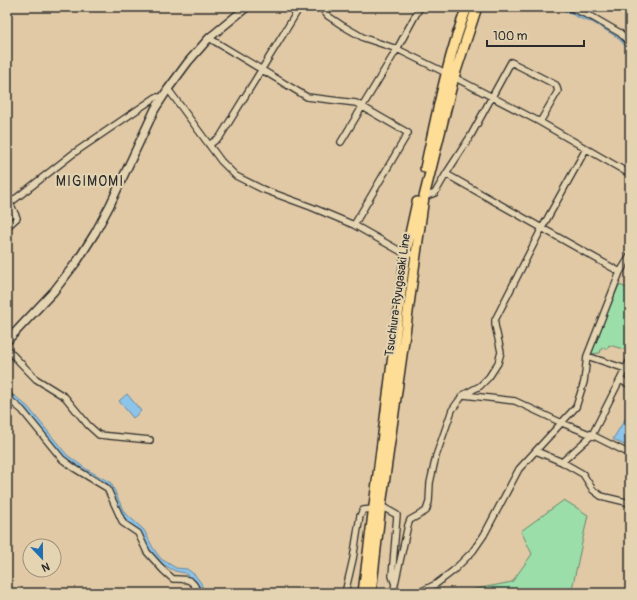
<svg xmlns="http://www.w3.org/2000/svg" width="637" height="600" font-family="Pangolin,sans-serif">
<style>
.green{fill:#9cdea9;stroke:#64846a}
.water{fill:#8cc4ea;stroke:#65879e}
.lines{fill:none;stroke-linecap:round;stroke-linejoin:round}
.minor-casing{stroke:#2b2b2b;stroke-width:8}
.tertiary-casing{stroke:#2b2b2b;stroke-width:10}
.primary-casing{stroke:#2b2b2b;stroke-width:12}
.minor{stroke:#e5d4b1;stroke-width:5.5}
.tertiary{stroke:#e5d4b1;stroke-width:7}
.primary{stroke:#fedd96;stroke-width:9}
.labels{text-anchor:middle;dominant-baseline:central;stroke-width:4;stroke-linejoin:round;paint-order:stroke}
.street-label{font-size:12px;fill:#2b2b2b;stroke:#e5d4b1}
.quarter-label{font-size:14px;letter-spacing:1px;fill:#2b2b2b;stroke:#e5d4b1}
</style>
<rect width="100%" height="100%" fill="#e1c9a5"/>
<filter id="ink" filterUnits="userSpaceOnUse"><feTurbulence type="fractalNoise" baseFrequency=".025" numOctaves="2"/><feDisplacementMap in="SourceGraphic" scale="8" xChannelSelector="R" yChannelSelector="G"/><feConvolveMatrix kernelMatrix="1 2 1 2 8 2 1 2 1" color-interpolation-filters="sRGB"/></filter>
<g filter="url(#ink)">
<path class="green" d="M619 285 630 289V350L623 349 609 345 607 349 602 347 600 353 590 354Z
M564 500 588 515 572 589 574 593H472L471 590 512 582 532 554 521 531Z"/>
<path class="water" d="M556 7H565L588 18 593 19 619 34 630 46V51L617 37 592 22 586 21Z
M7 394 15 396 28 407 67 455 86 469 111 483 124 512 144 530 153 548 161 559 176 568 187 569 195 575 201 583 204 593H200L197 585 185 573 175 571 157 561 149 551 140 532 120 515 108 486 84 473 64 458 55 446Z
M127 394 141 411 133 418 119 401Z
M630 411V448L613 439Z"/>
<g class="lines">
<g class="minor-casing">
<path id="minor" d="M321 7 328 16 343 26 364 38 397 49 446 73 540 122 630 174
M569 7 594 18 620 33 630 43
M209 38 307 97 356 103 408 133 354 225
M168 89 221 161 236 176 262 189 311 207 354 225 400 251 415 255
M540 122 558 91 556 85 511 62 470 137 446 174 620 272
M341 142 397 49 420 7
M209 145 220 137 300 7
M424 197 435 193 446 174
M7 227 17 218 10 203 74 153 156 97H162
M7 349 36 379 65 397 88 425 99 435 150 440
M587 356 626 369
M620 380 630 385
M7 391 11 401 22 410 62 459 74 468 107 488 123 523 138 533 147 552 164 571 173 579C187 579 193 578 198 593
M464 395 515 401 562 423 592 435 630 454
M536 451 562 462 583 474 593 490 601 496 630 503
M562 462 592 435 630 360
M381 506 397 515 392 576 395 584
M345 593 353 559 360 516 363 510 373 509
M393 593 408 525 410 520 426 511 429 502 430 483 436 456 452 410 463 395 480 386 489 377 498 363 501 352 495 325V320L542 228 586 149
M418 593 436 584 453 571 473 551 484 535 519 469 576 407 584 382 587 356 620 272 630 256"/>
</g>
<g class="tertiary-casing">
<path id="tertiary" d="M7 341 54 291 78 260 95 233 110 205 155 109 168 89 188 62 209 38 247 7"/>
</g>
<g class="primary-casing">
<path id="primary" d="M425 168C437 114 447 59 467 7
M363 593 406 252 417 202
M371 593 380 513 424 197 454 77 477 7"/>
</g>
<use href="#minor" class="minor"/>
<use href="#tertiary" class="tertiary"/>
<use href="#primary" class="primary"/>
</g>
</g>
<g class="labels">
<g class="street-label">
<text transform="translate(398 295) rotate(-82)">Tsuchiura-Ryugasaki Line</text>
</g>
<g class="quarter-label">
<text x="90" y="181">MIGIMOMI</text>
</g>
</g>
<rect width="637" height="600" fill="none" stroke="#e5d4b1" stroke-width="24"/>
<rect x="12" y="12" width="613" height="576" fill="none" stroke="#2b2b2b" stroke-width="1.5" filter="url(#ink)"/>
<g transform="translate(42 558) rotate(158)"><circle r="19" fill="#e5d4b1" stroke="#9b907b"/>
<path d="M0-3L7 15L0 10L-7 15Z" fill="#1f6fb2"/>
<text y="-6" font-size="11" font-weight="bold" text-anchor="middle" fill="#2b2b2b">N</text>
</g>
<path d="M487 40v6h97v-6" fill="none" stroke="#2b2b2b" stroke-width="2"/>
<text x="493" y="40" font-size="12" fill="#2b2b2b" stroke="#e5d4b1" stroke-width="3" paint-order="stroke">100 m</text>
</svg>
